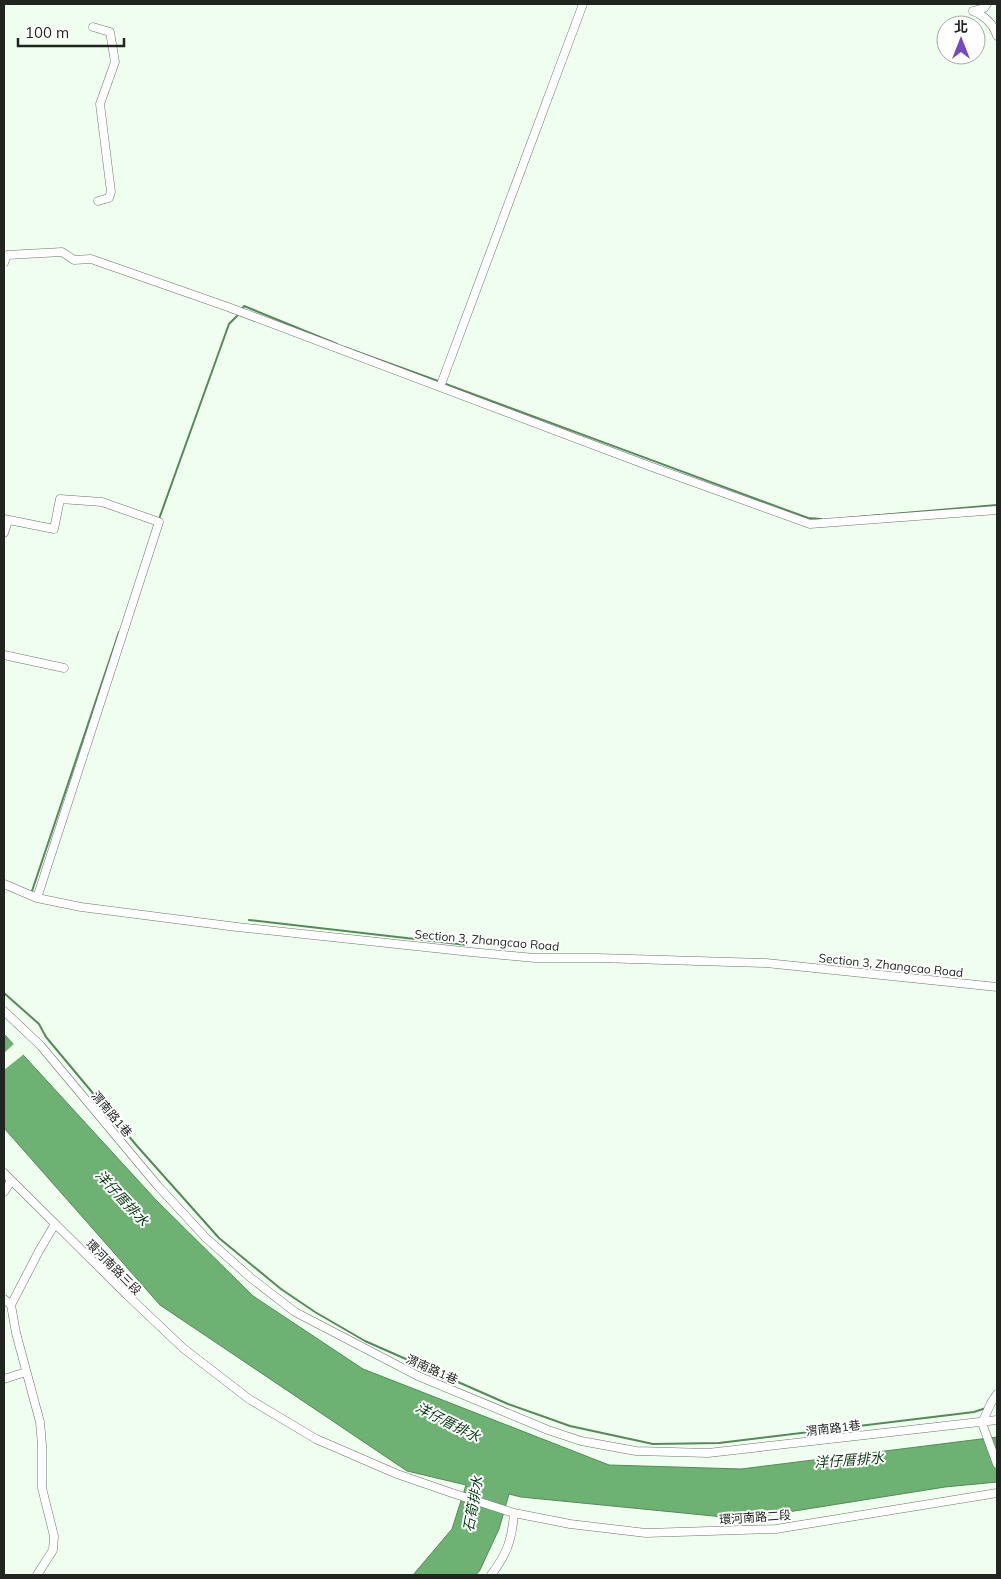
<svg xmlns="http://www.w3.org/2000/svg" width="1001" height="1579" font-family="Mulish,'Noto Sans TC',sans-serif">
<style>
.water{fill:#6db273;stroke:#56885a}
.pier{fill:#f0fef0}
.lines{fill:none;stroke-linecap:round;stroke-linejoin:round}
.stream{stroke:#56885a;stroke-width:2}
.minor-casing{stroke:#687569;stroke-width:9}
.minor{stroke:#fff;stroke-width:8}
.labels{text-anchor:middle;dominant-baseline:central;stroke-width:4;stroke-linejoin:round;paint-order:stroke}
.street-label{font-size:12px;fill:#202520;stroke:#fff}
.water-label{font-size:14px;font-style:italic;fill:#053a10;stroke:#fff}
</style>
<rect width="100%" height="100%" fill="#f0fef0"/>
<path class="water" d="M4 1034 156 1200 253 1296 363 1369 609 1465 741 1469 997 1437V1482L945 1487 744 1519 521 1497 509 1494 499 1529 480 1570 476 1575H413L452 1529 466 1485 407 1471 160 1305 4 1128Z"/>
<path class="pier" d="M15 1043 24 1054 4 1070V1053Z"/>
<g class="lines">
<path class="stream" d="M242 309 244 306 337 344
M344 347 438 381
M443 383 808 518 821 519
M846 518 997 505
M159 519 229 324 240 313
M32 891 119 632
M249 920 467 945
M4 993 39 1024 46 1037 137 1146 219 1238 281 1289 315 1312 365 1341 508 1404 570 1426 653 1444 719 1443 974 1412 986 1408"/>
<g class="minor-casing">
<path id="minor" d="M973 11C985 16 993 23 997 36
M973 11 984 8 987 4
M93 27 110 32 115 62 100 104 111 192 109 198 98 201
M4 263 7 255 62 252 74 260 91 259 228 307 652 467 810 524 997 510
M440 387 583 4
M4 519 54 529 60 499 102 502 159 522 37 898
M4 533 8 521
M4 655 64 668
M4 884 37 898 81 907 237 927 471 952 535 958H598L766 963 997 987
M4 1011 41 1046 157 1185 206 1238 251 1278 295 1312 418 1376 548 1430 581 1441 636 1451 708 1453 997 1420
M4 1173 126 1294 183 1348 249 1399 316 1439 397 1474 452 1493 514 1513 570 1524 646 1533 776 1529 997 1493
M4 1192 11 1181
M4 1299 11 1305
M4 1379 26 1372
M982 1423 997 1464
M982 1423 991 1403 997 1394
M37 1575 53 1550 54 1536 42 1488V1445L40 1422 16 1333 11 1305 39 1251 55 1224
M491 1575C507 1554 512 1540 514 1513"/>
</g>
<use href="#minor" class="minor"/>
</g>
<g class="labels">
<g class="street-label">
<text transform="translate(487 940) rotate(5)">Section 3, Zhangcao Road</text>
<text transform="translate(891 965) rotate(6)">Section 3, Zhangcao Road</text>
<text transform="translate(112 1114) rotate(50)">渭南路1巷</text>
<text transform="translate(114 1267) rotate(45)">環河南路三段</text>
<text transform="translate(432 1369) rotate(24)">渭南路1巷</text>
<text transform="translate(833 1428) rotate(-7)">渭南路1巷</text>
<text transform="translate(755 1517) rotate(-4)">環河南路二段</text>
</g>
<g class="water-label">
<text transform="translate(122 1198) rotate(47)">洋仔厝排水</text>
<text transform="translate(448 1422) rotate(27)">洋仔厝排水</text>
<text transform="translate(849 1460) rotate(-4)">洋仔厝排水</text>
<text transform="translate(473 1504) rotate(-80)">石筍排水</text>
</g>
</g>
<rect width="1001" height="1579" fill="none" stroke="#202520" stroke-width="10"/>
<g transform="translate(961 40)"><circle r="24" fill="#ffffff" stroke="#a6a8a6"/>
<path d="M0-4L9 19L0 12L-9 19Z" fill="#7348c0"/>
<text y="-8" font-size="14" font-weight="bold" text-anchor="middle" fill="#202520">北</text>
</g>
<path d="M18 38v8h106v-8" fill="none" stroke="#202520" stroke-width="2.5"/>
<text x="25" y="38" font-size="15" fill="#202520" stroke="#ffffff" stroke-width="4" paint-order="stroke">100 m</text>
</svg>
